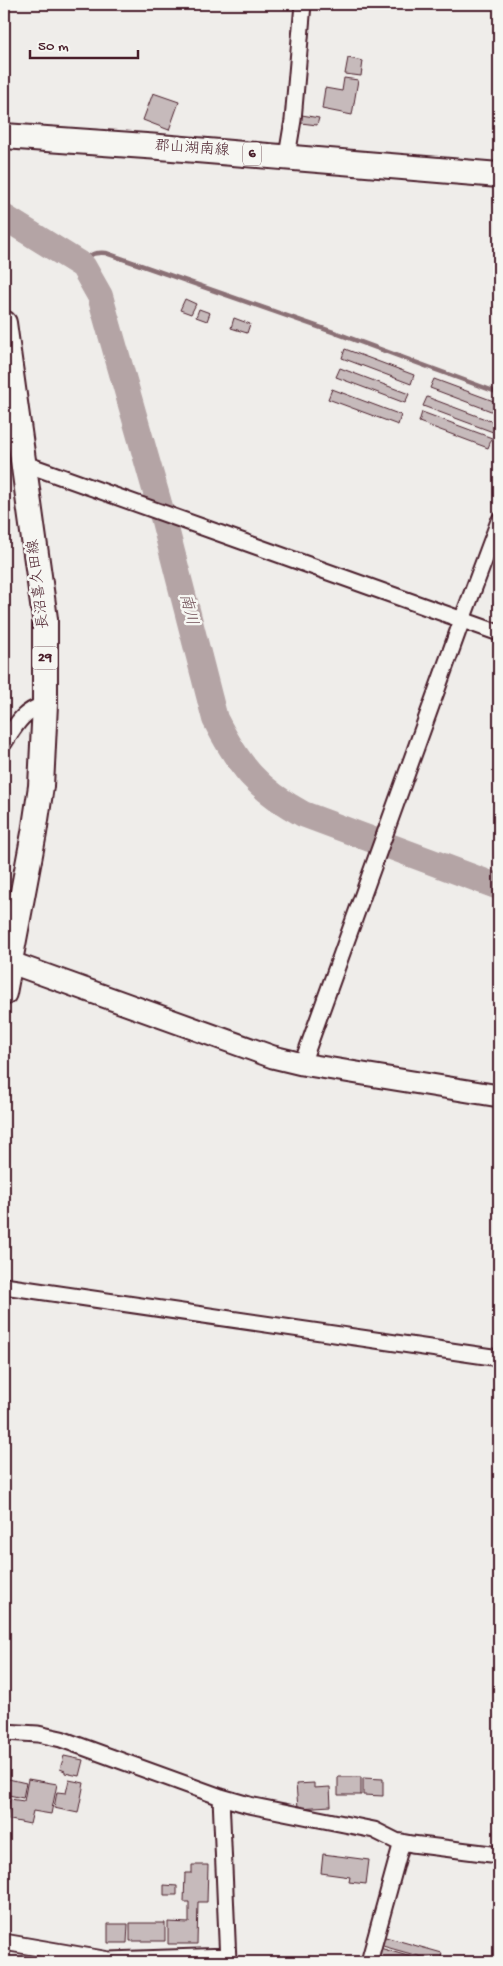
<svg xmlns="http://www.w3.org/2000/svg" width="503" height="1966" font-family="'Gochi Hand','Klee One',sans-serif">
<style>
.lines{fill:none;stroke-linecap:round;stroke-linejoin:round}
.stream{stroke:#8a6f74;stroke-width:4.5}
.river{stroke:#b4a4a5;stroke-width:26}
.building{fill:#c6babb;stroke:#4a1f2b}
.street-casing{stroke:#4a1f2b;stroke-width:19}
.secondary-casing{stroke:#4a1f2b;stroke-width:25}
.primary-casing{stroke:#4a1f2b;stroke-width:28}
.street{stroke:#f6f6f2;stroke-width:15}
.secondary{stroke:#f6f6f2;stroke-width:21}
.primary{stroke:#f6f6f2;stroke-width:24}
.labels{text-anchor:middle;dominant-baseline:central;stroke-width:5;stroke-linejoin:round;paint-order:stroke}
.shield{fill:#f6f6f2;stroke:#7e6067;stroke-width:1}
.shield-label{font-size:14px;font-weight:bold;fill:#4a1f2b}
.street-label{font-size:15px;fill:#4a1f2b;stroke:#f6f6f2}
.water-label{font-size:16px;font-style:italic;fill:#6f4e56;stroke:#f6f6f2}
</style>
<rect width="100%" height="100%" fill="#efedea"/>
<filter id="ink" filterUnits="userSpaceOnUse"><feTurbulence type="fractalNoise" baseFrequency=".02" numOctaves="2"/><feDisplacementMap in="SourceGraphic" scale="10" xChannelSelector="R" yChannelSelector="G"/><feConvolveMatrix kernelMatrix="1 2 1 2 8 2 1 2 1" color-interpolation-filters="sRGB"/></filter>
<g filter="url(#ink)">
<g class="lines">
<path class="stream" d="M83 266C89 254 93 252 106 253L336 333 499 393"/>
<path class="river" d="M4 217 83 266 100 296 164 521 215 719C239 766 257 789 303 814L499 887"/>
</g>
<path class="building" d="M348 58 363 61 361 76 345 74Z
M344 78 358 80 352 115 322 109 325 88 342 91Z
M153 93 179 102 169 130 143 120Z
M302 115 319 118 317 125 301 123Z
M185 299 196 304 191 314 180 310Z
M199 309 210 313 207 321 196 317Z
M234 318 250 324 247 333 231 328Z
M345 349 414 375 411 384 342 358Z
M340 368 409 394 405 403 336 377Z
M434 379 499 403V414L430 388Z
M332 389 401 415 398 425 328 399Z
M427 397 496 423 493 432 423 406Z
M422 412 492 438 488 448 419 422Z
M64 1756 83 1760 79 1776 65 1773V1771L60 1769Z
M338 1777H361V1795H338Z
M4 1778 26 1783 23 1798 4 1794Z
M363 1778 383 1779V1796L363 1795Z
M28 1779 57 1784 51 1814 33 1811 30 1824 6 1819 10 1799 24 1801Z
M69 1780 84 1783 78 1813 54 1808 57 1792 66 1793Z
M314 1783V1788L330 1787 331 1806 298 1808 296 1784Z
M4 1800 8 1801 6 1815 4 1814Z
M323 1854 369 1860 366 1884 349 1882 350 1877 321 1873Z
M192 1865H208L207 1902H198L197 1944H168V1922L189 1923V1902H184L185 1873H192Z
M164 1885 177 1886V1895H164Z
M130 1923H165V1941H130Z
M108 1924H128L127 1943H108Z
M382 1936 442 1953 440 1962 379 1945Z
M380 1948 428 1962H392L377 1958Z"/>
<g class="lines">
<g class="street-casing">
<path id="street" d="M287 156 293 120 303 4
M23 466 34 467 499 633
M4 743C17 723 22 712 45 704
M302 1064 462 620 499 521
M4 1286 499 1358
M4 1732 38 1734 61 1739 221 1797 249 1805 374 1830 396 1841 412 1844 499 1855
M221 1797 228 1962
M4 1942 109 1960 228 1956
M369 1962 402 1842"/>
</g>
<g class="secondary-casing">
<path id="secondary" d="M9 962 273 1057 302 1064 499 1096"/>
</g>
<g class="primary-casing">
<path id="primary" d="M4 136 160 147 499 175
M4 323 45 619V704L41 786 34 833 4 993"/>
</g>
<use href="#street" class="street"/>
<use href="#secondary" class="secondary"/>
<use href="#primary" class="primary"/>
</g>
</g>
<g class="labels">
<g class="shield">
<rect x="243" y="142.5" width="18" height="23" rx="4"/>
<rect x="32.5" y="646.5" width="25" height="23" rx="4"/>
</g>
<g class="shield-label">
<text x="252" y="154">6</text>
<text x="45" y="658">29</text>
</g>
<g class="street-label">
<text transform="translate(192 149) rotate(4)">郡山湖南線</text>
<text transform="translate(39 584) rotate(-97)">長沼喜久田線</text>
</g>
<g class="water-label">
<text transform="translate(187 610) rotate(76)">南川</text>
</g>
</g>
<rect width="503" height="1966" fill="none" stroke="#f6f6f2" stroke-width="20"/>
<rect x="10" y="10" width="483" height="1946" fill="none" stroke="#4a1f2b" stroke-width="2" filter="url(#ink)"/>
<path d="M30 50v8h108v-8" fill="none" stroke="#4a1f2b" stroke-width="2.5"/>
<text x="38" y="50" font-size="15" fill="#4a1f2b" stroke="#f6f6f2" stroke-width="4" paint-order="stroke">50 m</text>
</svg>
